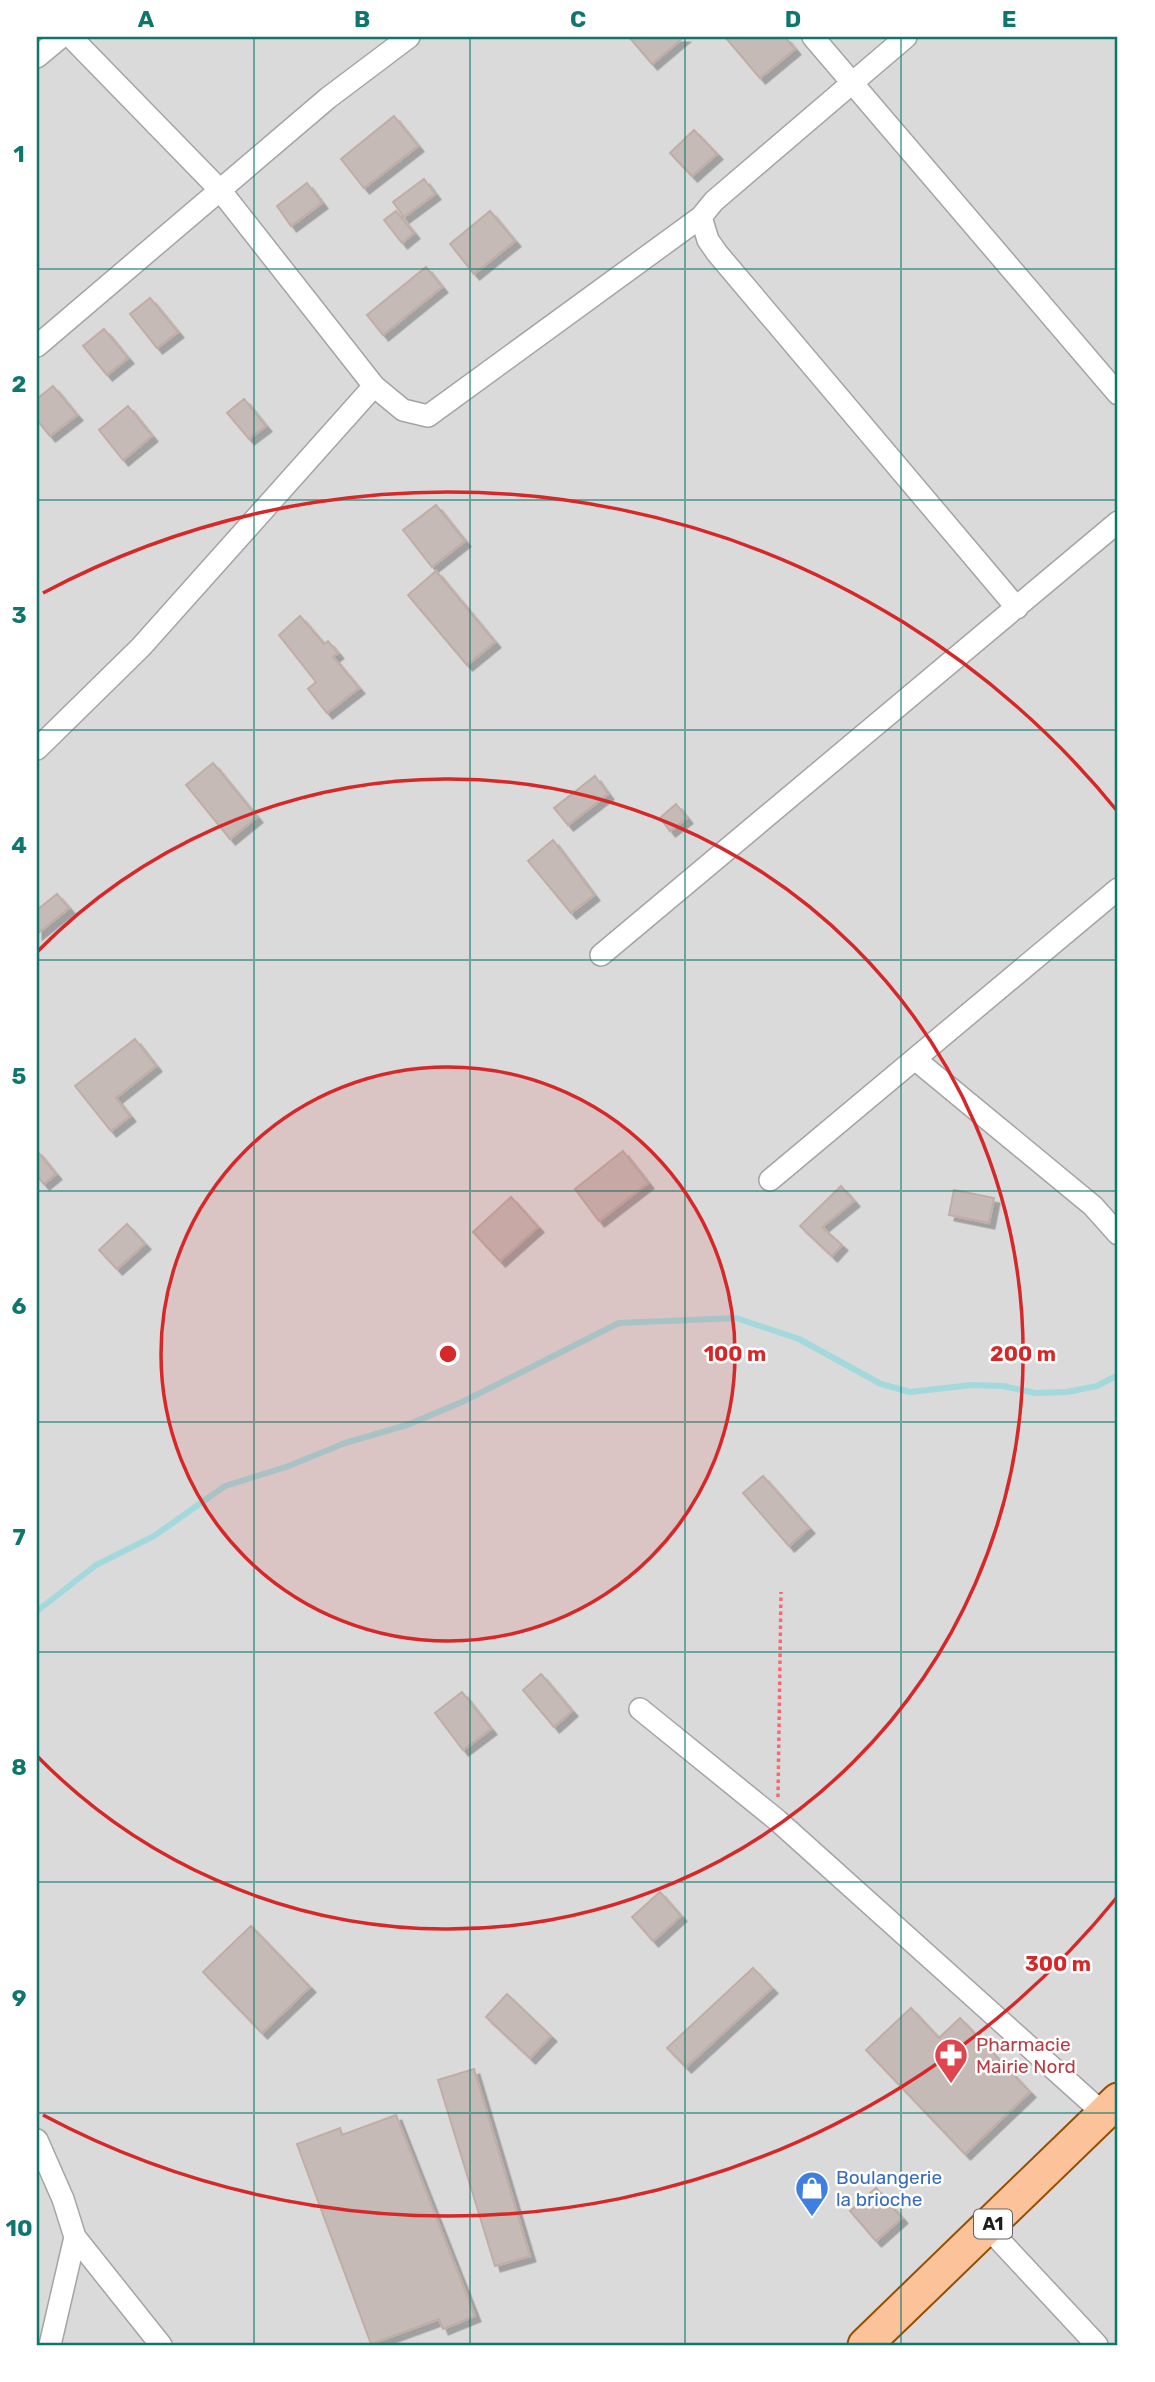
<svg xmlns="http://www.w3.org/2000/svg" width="1155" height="2382" font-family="Rubik,sans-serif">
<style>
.residential{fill:#dbdada}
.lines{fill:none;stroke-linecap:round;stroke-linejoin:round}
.stream{stroke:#a3d8dc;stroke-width:6}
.building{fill:#c6bab6;stroke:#c0ada5;stroke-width:2;filter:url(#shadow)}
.minor-casing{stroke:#a4a4a4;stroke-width:24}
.primary-casing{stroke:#964e00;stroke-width:37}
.path{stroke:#fa686f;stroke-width:3.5;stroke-dasharray:3.5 3.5;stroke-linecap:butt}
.minor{stroke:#fff;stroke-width:21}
.primary{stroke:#fcc39a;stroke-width:33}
.grid{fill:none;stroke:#0f766e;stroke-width:2;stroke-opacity:0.55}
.ring{fill:none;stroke:#d62828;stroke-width:3.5}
.labels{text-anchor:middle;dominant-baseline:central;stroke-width:5;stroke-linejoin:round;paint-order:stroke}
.shield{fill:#fff;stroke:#616161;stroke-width:2}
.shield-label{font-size:18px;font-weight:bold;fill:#1d1d1d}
.health-label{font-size:19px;fill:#be3a42;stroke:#fff;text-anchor:start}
.shop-label{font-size:19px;fill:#366cbe;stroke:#fff;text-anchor:start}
.centre{fill:#d62828;stroke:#fff;stroke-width:3.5}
.ring-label{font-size:21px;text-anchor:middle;font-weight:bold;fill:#d62828;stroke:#fff;stroke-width:5;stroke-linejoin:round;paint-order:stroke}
.neatline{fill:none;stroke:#0f766e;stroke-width:2.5}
.grid-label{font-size:23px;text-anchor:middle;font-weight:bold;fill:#0f766e}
</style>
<defs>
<filter id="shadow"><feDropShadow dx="5.5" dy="5.5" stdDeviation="0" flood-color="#0004"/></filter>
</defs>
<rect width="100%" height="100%" fill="#eee9e3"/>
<path class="residential" d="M37 37H1118V2345H37Z"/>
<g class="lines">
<path class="stream" d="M37 1611 96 1565 154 1536 225 1486 286 1467 345 1443 407 1425 462 1402 619 1323 736 1318 799 1339 881 1384 910 1392 971 1385 1003 1386 1035 1393 1067 1392 1097 1386 1118 1375"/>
</g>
<path class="building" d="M629 37H684L652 64Z
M725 37H785L795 49 760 78Z
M394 116 418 146 364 188 341 159Z
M694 130 717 154 692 176 670 153Z
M424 179 435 194 404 217 393 202Z
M307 183 322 203 291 226 277 206Z
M396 211 414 233 402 243 384 220Z
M490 211 515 241 474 274 450 244Z
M426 267 442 287 383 335 367 315Z
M150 298 178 332 157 348 130 314Z
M104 329 128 358 107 375 83 346Z
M53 386 77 415 50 436 37 420V399Z
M244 399 266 426 249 439 227 413Z
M128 406 152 436 123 460 99 430Z
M436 505 465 541 432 567 403 530Z
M436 571 495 642 467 665 408 595Z
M300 616 324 644 328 641 338 653 333 657 359 688 327 713 308 689 316 682 279 635Z
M213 763 257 817 230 839 186 785Z
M595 776 608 794 568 825 554 808Z
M676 804 687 818 670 831 660 818Z
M553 840 594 895 571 913 528 861Z
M57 894 69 908 37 934V910Z
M135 1039 156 1066 116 1098 130 1116 111 1131 75 1086Z
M37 1151 56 1174 44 1184 37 1176Z
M623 1151 648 1183 599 1221 575 1189Z
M841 1186 854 1201 822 1227 842 1245 832 1256 800 1226Z
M954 1190 994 1198 989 1223 949 1215Z
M511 1197 538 1227 500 1261 473 1232Z
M127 1224 145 1244 117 1269 99 1250Z
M763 1476 809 1528 789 1546 743 1493Z
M541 1674 572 1711 554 1727 523 1690Z
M462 1692 491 1729 463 1750 435 1713Z
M660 1892 681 1916 653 1941 632 1917Z
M251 1926 310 1987 262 2033 203 1972Z
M753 1968 772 1988 686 2067 667 2048Z
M507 1994 551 2036 530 2058 486 2017Z
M911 2008 939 2038 960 2018 1030 2092 965 2154 866 2050Z
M474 2069 530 2256 495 2266 438 2080Z
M396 2115 475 2316 443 2329 439 2319 371 2344 297 2144 340 2128 342 2135Z
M876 2188 902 2218 876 2241 850 2211Z"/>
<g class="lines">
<g class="minor-casing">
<path id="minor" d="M71 37 220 190 374 386 403 410 428 416 701 217
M813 37 1118 394
M906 37 714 201 701 217 708 240 717 253 1017 608
M37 57 61 37
M37 346 328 98 409 37
M37 749 141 647 374 386
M601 955 1118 522
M916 1060 1093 1206 1118 1234
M770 1180 1118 889
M640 1709 777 1820 1104 2114
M37 2140 63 2199 75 2237 161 2345
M988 2228 1097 2345
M50 2345 75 2237"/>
</g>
<g class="primary-casing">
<path id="primary" d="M865 2345 1118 2100"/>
</g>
<path class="path" d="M778 1797 781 1592"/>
<use href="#minor" class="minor"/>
<use href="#primary" class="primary"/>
</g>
<path class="grid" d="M254 37V2345M470 37V2345M685 37V2345M901 37V2345M37 269H1118M37 500H1118M37 730H1118M37 960H1118M37 1191H1118M37 1422H1118M37 1652H1118M37 1882H1118M37 2113H1118"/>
<circle cx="448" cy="1354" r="287" fill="#d62828" fill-opacity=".12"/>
<g class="ring">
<circle cx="448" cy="1354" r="287"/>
<path d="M38 951A575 575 0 1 1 38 1757"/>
<path d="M1118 1896A862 862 0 0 1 43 2115M43 593A862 862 0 0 1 1118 812"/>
</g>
<defs>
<g id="pharmacy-pin" transform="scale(1.75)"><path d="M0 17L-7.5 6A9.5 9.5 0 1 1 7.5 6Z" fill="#e0444e" stroke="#fff"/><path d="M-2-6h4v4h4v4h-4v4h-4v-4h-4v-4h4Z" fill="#fff"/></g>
<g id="shop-pin" transform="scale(1.75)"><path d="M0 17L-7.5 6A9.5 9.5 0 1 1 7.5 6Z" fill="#3f7fe0" stroke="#fff"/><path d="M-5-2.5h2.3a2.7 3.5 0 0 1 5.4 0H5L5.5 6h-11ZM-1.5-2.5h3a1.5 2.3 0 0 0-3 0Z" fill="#fff"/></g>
</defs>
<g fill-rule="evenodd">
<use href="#pharmacy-pin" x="951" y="2055"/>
<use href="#shop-pin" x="812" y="2188"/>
</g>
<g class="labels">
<rect class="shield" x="974" y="2209.5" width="38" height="29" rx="5"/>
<g class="shield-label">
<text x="993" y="2224">A1</text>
</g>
<g class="health-label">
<text x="976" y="2044">Pharmacie<tspan x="976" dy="22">Mairie Nord</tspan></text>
</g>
<g class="shop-label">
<text x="836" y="2177">Boulangerie<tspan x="836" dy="22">la brioche</tspan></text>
</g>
</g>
<circle cx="448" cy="1354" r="10" class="centre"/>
<g class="ring-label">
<text x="735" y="1361">100 m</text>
<text x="1023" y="1361">200 m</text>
<text x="1058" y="1971">300 m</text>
</g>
<rect width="1155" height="2382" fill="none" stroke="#ffffff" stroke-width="77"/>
<rect x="38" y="38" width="1078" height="2306" class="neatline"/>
<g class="grid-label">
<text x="146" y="27">A</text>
<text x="362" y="27">B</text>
<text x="578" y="27">C</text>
<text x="793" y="27">D</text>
<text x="1009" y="27">E</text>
<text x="19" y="162">1</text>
<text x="19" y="392">2</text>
<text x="19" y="623">3</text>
<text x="19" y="853">4</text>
<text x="19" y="1084">5</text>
<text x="19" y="1314">6</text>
<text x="19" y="1545">7</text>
<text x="19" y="1775">8</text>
<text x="19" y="2006">9</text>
<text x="19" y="2236">10</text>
</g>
</svg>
